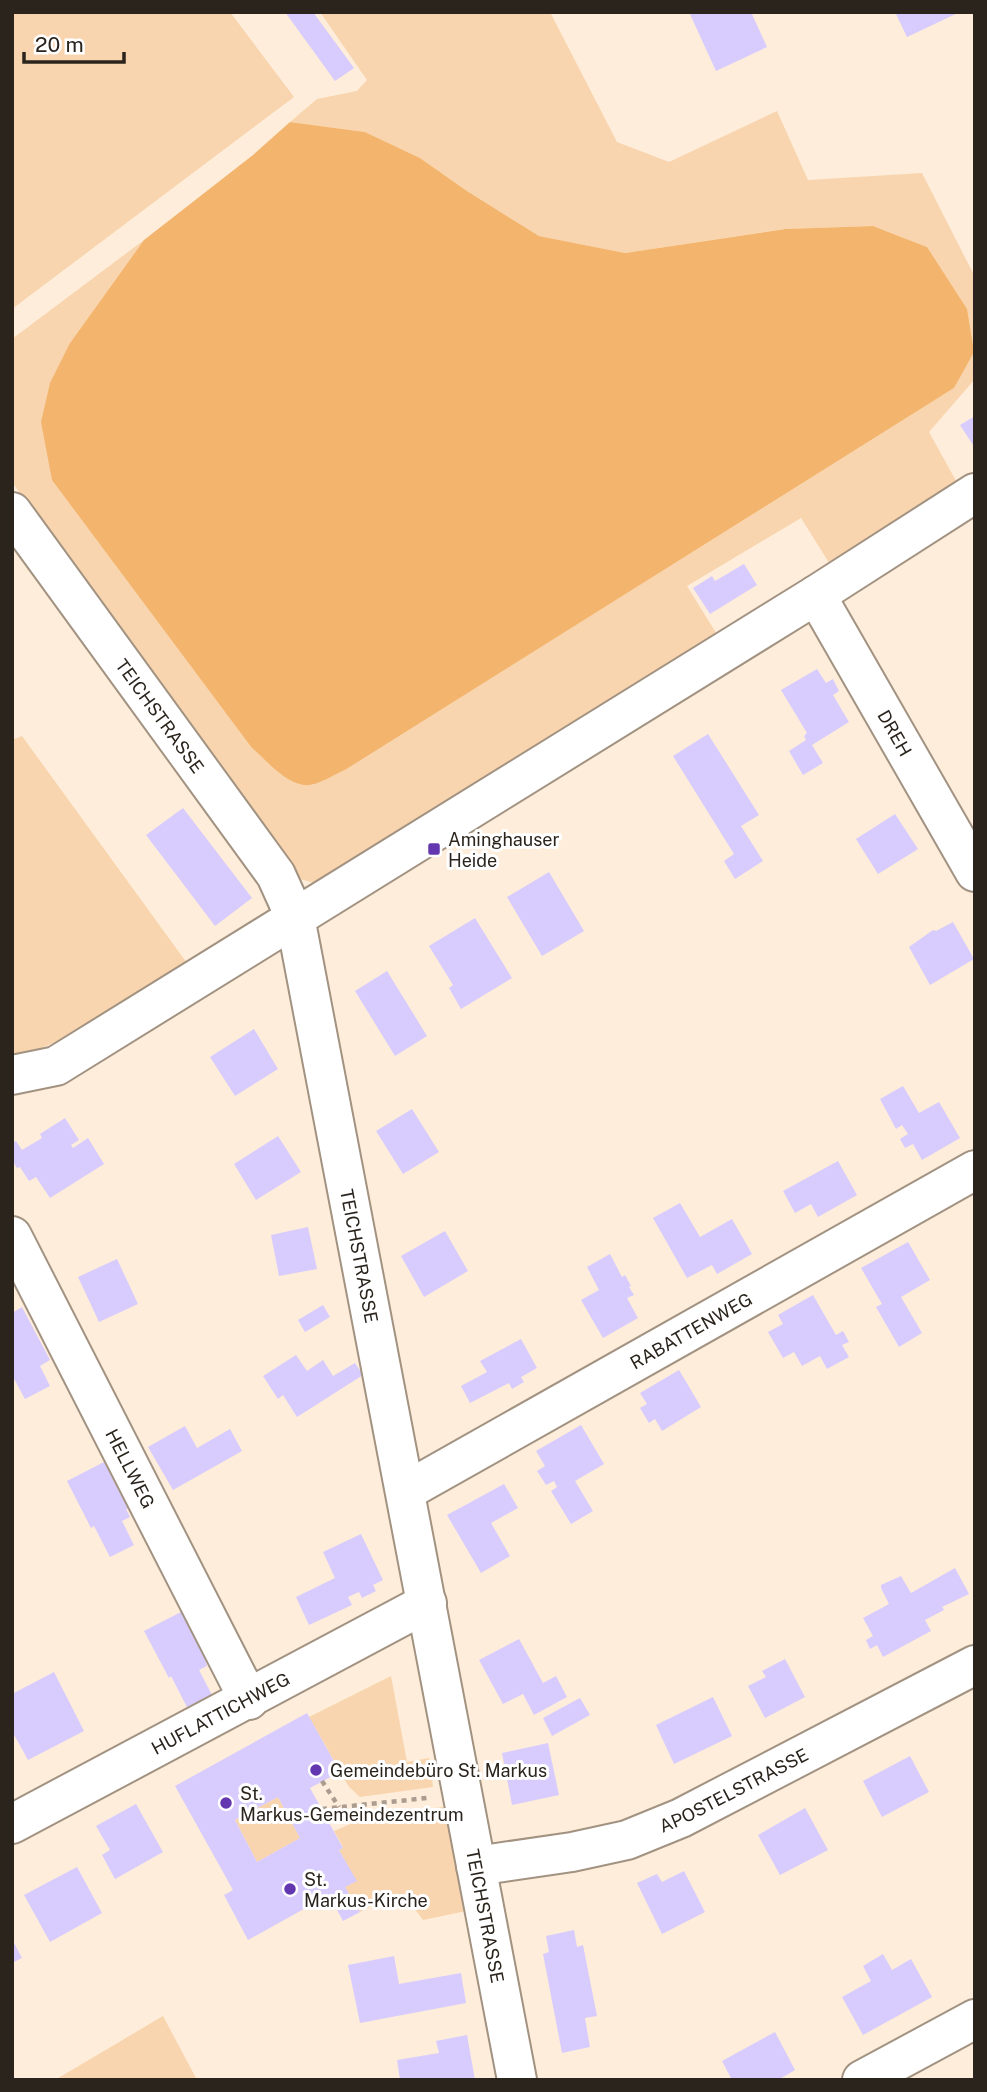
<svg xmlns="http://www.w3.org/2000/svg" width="987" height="2092" font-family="'Public Sans',sans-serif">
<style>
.green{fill:#f8d5ae}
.water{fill:#f3b56d}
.building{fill:#d7ccfd;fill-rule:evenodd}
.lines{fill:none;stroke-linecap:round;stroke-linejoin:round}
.minor-casing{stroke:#a29281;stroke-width:42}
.path{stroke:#aa9d8f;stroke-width:4.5;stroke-dasharray:5 5;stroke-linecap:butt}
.minor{stroke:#fff;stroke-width:38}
.poi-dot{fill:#6337af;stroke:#fff;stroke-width:2.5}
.labels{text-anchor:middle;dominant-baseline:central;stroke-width:6;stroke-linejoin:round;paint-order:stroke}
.street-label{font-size:18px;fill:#2a241d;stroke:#fff}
.poi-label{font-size:18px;fill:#2a241d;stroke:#fff;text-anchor:start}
</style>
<rect width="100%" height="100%" fill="#feedda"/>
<path class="green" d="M12 12H230L294 97 12 309Z
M320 12H550L617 142 669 162 777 111 808 180 922 173 975 277V379L929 432 960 488 833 569 801 518 687 586 718 636 321 885 290 876 12 482V339L144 240 70 343 252 748C266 760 284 782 303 785 317 787 333 775 345 770L954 388 927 247 873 226 784 229 625 253 539 236 467 191 420 158 365 132 290 122 317 99 357 91 367 80Z
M22 736 192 970 77 1034 12 1059V740Z
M391 1676 407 1762 429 1758 433 1787 360 1797 349 1787 309 1717Z
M278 1797 300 1838 257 1862 235 1820Z
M451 1806 471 1910 423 1920C404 1891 386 1897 360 1912L345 1887 356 1881 339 1850 343 1847 334 1831 353 1823 361 1817Z
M163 2016 197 2080H55Z"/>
<path class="water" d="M290 122 365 132 420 158 467 191 539 236 625 253 785 229 873 226 927 247 967 309 974 352 954 388 345 770C333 775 317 787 303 785 284 782 266 760 252 748L52 480 41 422 50 383 70 343 144 240 253 155Z"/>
<path class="building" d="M285 12H313L354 68 335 81Z
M689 12H751L767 47 716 71Z
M895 12H960L907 37Z
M975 416V448L960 425Z
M744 564 757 585 710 614 693 588 712 576 715 581Z
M817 669 826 683 833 679 839 691 833 695 849 722 812 745 823 763 803 775 789 751 806 740 804 736 807 733 781 690Z
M708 734 759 815 741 826 763 861 735 879 724 861 734 854 673 756Z
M183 808 252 898 215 926 146 835Z
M895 814 918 849 878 874 856 839Z
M549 872 584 931 542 956 507 897Z
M475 918 512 978 461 1009 449 988 453 985 429 946Z
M953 922 974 959 930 985 909 947 933 930 936 931Z
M387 971 427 1036 395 1056 355 991Z
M254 1029 278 1069 235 1096 210 1057Z
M903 1086 919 1113 939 1102 960 1138 922 1160 913 1144 905 1148 900 1139 908 1134 902 1125 896 1129 880 1099Z
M412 1109 439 1152 403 1174 376 1131Z
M65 1118 79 1140 71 1145 73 1148 88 1138 104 1164 50 1198 36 1177 29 1181 20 1167 17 1168 12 1160V1143L16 1141 22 1150 42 1138 40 1134Z
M278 1136 301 1172 256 1200 234 1164Z
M838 1161 857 1195 818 1217 811 1204 795 1213 783 1191Z
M680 1203 700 1237 732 1219 752 1254 717 1274 712 1265 687 1278 653 1218Z
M308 1227 317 1269 279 1276 271 1235Z
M445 1231 468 1271 424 1297 401 1256Z
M908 1242 930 1280 901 1297 922 1333 899 1347 876 1307 882 1304 861 1268Z
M610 1254 622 1277 625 1275 631 1286 629 1287 634 1295 627 1298 638 1318 603 1338 581 1300 599 1290 587 1267Z
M117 1259 138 1304 99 1322 78 1277Z
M813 1295 836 1335 843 1331 849 1342 842 1345 849 1357 827 1369 820 1356 802 1366 794 1352 783 1358 768 1332 783 1324 778 1315Z
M323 1305 330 1317 305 1332 298 1320Z
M22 1307 50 1360 40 1366 50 1386 25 1399 12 1375V1313Z
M521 1339 537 1368 521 1377 524 1382 512 1389 509 1383 470 1403 461 1386 487 1372 480 1361Z
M296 1355 307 1371 323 1360 333 1376 355 1363 363 1375 297 1417 283 1395 278 1399 263 1376Z
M679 1370 701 1407 662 1431 655 1419 649 1423 640 1408 647 1404 640 1393Z
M581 1425 604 1464 575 1481 593 1511 571 1524 551 1491 557 1487 554 1481 546 1485 537 1471 545 1466 536 1451Z
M185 1426 197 1448 230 1429 242 1451 173 1490 148 1447Z
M104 1462 128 1509H126L130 1517 122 1521 134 1545 110 1557 94 1526 91 1528 67 1481Z
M504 1484 518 1508 491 1523 510 1556 481 1573 447 1515Z
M361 1534 383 1580 373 1585 376 1591 362 1598 359 1592 348 1597 352 1605 309 1625 296 1597 335 1578 323 1552Z
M955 1568 969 1594 942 1607 944 1610 925 1620 931 1631 883 1657 877 1645 870 1649 866 1640 873 1636 863 1618 889 1604 881 1588V1585L901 1576 911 1593Z
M181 1612 205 1659 207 1666 199 1670 212 1695 187 1707 171 1676 169 1678 144 1631Z
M519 1639 543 1683 556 1676 567 1697 534 1715 523 1694 503 1704 479 1660Z
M785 1659 805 1697 765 1718 748 1686 766 1677 762 1671Z
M54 1672 84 1731 28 1760 12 1731V1694Z
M713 1697 732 1736 674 1764 656 1725Z
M580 1698 590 1715 552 1736 543 1718Z
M307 1713 340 1772 310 1788 343 1848 339 1850 357 1881 345 1887 360 1912 343 1921 329 1895 248 1940 224 1895 233 1890 175 1786ZM278 1797 300 1838 257 1862 235 1820Z
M548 1743 559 1795 512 1805 502 1753Z
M910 1756 929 1792 882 1817 863 1781Z
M136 1804 163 1852 115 1879 102 1855 110 1850 96 1826Z
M805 1808 828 1850 780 1875 758 1835Z
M77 1867 102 1913 50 1942 24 1895Z
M684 1871 705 1912 662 1934 637 1883 657 1874 662 1882Z
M574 1930 577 1947 583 1945 597 2016 585 2018 590 2047 562 2053 543 1954 549 1952 546 1936Z
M12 1939 22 1958 12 1963Z
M883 1954 892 1970 911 1959 932 1997 863 2035 842 1997 871 1981 863 1966Z
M394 1956 399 1984 461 1973 466 2003 360 2023 348 1965Z
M775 2032 795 2070 778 2080H732L722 2061Z
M467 2035 475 2080H400L397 2060 439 2053 436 2041Z"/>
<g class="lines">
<g class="minor-casing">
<g id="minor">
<path id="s1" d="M12 512 276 875 295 917 517 2080"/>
<path id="s2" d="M816 595 975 872"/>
<path d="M12 1075 56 1066 816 595 975 493"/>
<path id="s3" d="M12 1236 249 1700"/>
<path id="s4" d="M406 1491 975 1170"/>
<path id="s5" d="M12 1824 427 1603"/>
<path id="s6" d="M476 1866 572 1852 627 1840 681 1818 975 1665"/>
<path d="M862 2080 975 2019"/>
</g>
</g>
<path class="path" d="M322 1781 339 1807
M322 1809 427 1798"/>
<use href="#minor" class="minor"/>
</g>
<g class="poi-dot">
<rect x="427" y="842" width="14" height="14" rx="3.5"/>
<circle cx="316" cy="1770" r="7"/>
<circle cx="226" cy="1803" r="7"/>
<circle cx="290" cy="1889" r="7"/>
</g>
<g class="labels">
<g class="street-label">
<text stroke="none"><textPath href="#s1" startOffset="252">TEICHSTRASSE</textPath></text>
<text stroke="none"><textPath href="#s2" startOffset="159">DREH</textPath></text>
<text stroke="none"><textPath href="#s1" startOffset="840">TEICHSTRASSE</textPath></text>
<text stroke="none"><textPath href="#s4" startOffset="327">RABATTENWEG</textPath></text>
<text stroke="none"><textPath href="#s3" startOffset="261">HELLWEG</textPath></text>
<text stroke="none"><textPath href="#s5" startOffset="236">HUFLATTICHWEG</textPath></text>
<text stroke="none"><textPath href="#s6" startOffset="271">APOSTELSTRASSE</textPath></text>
<text stroke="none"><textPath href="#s1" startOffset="1512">TEICHSTRASSE</textPath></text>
</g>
<g class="poi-label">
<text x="448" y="839">Aminghauser<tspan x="448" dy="21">Heide</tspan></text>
<text x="330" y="1770">Gemeindebüro St. Markus</text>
<text x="240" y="1793">St.<tspan x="240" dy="21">Markus-Gemeindezentrum</tspan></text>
<text x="304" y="1879">St.<tspan x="304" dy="21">Markus-Kirche</tspan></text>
</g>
</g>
<rect width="987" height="2092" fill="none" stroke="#2a241d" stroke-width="28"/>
<path d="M24 52v10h100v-10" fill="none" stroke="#2a241d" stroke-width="3.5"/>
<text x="35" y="52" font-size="21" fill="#2a241d" stroke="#ffffff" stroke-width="5" paint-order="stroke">20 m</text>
</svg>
